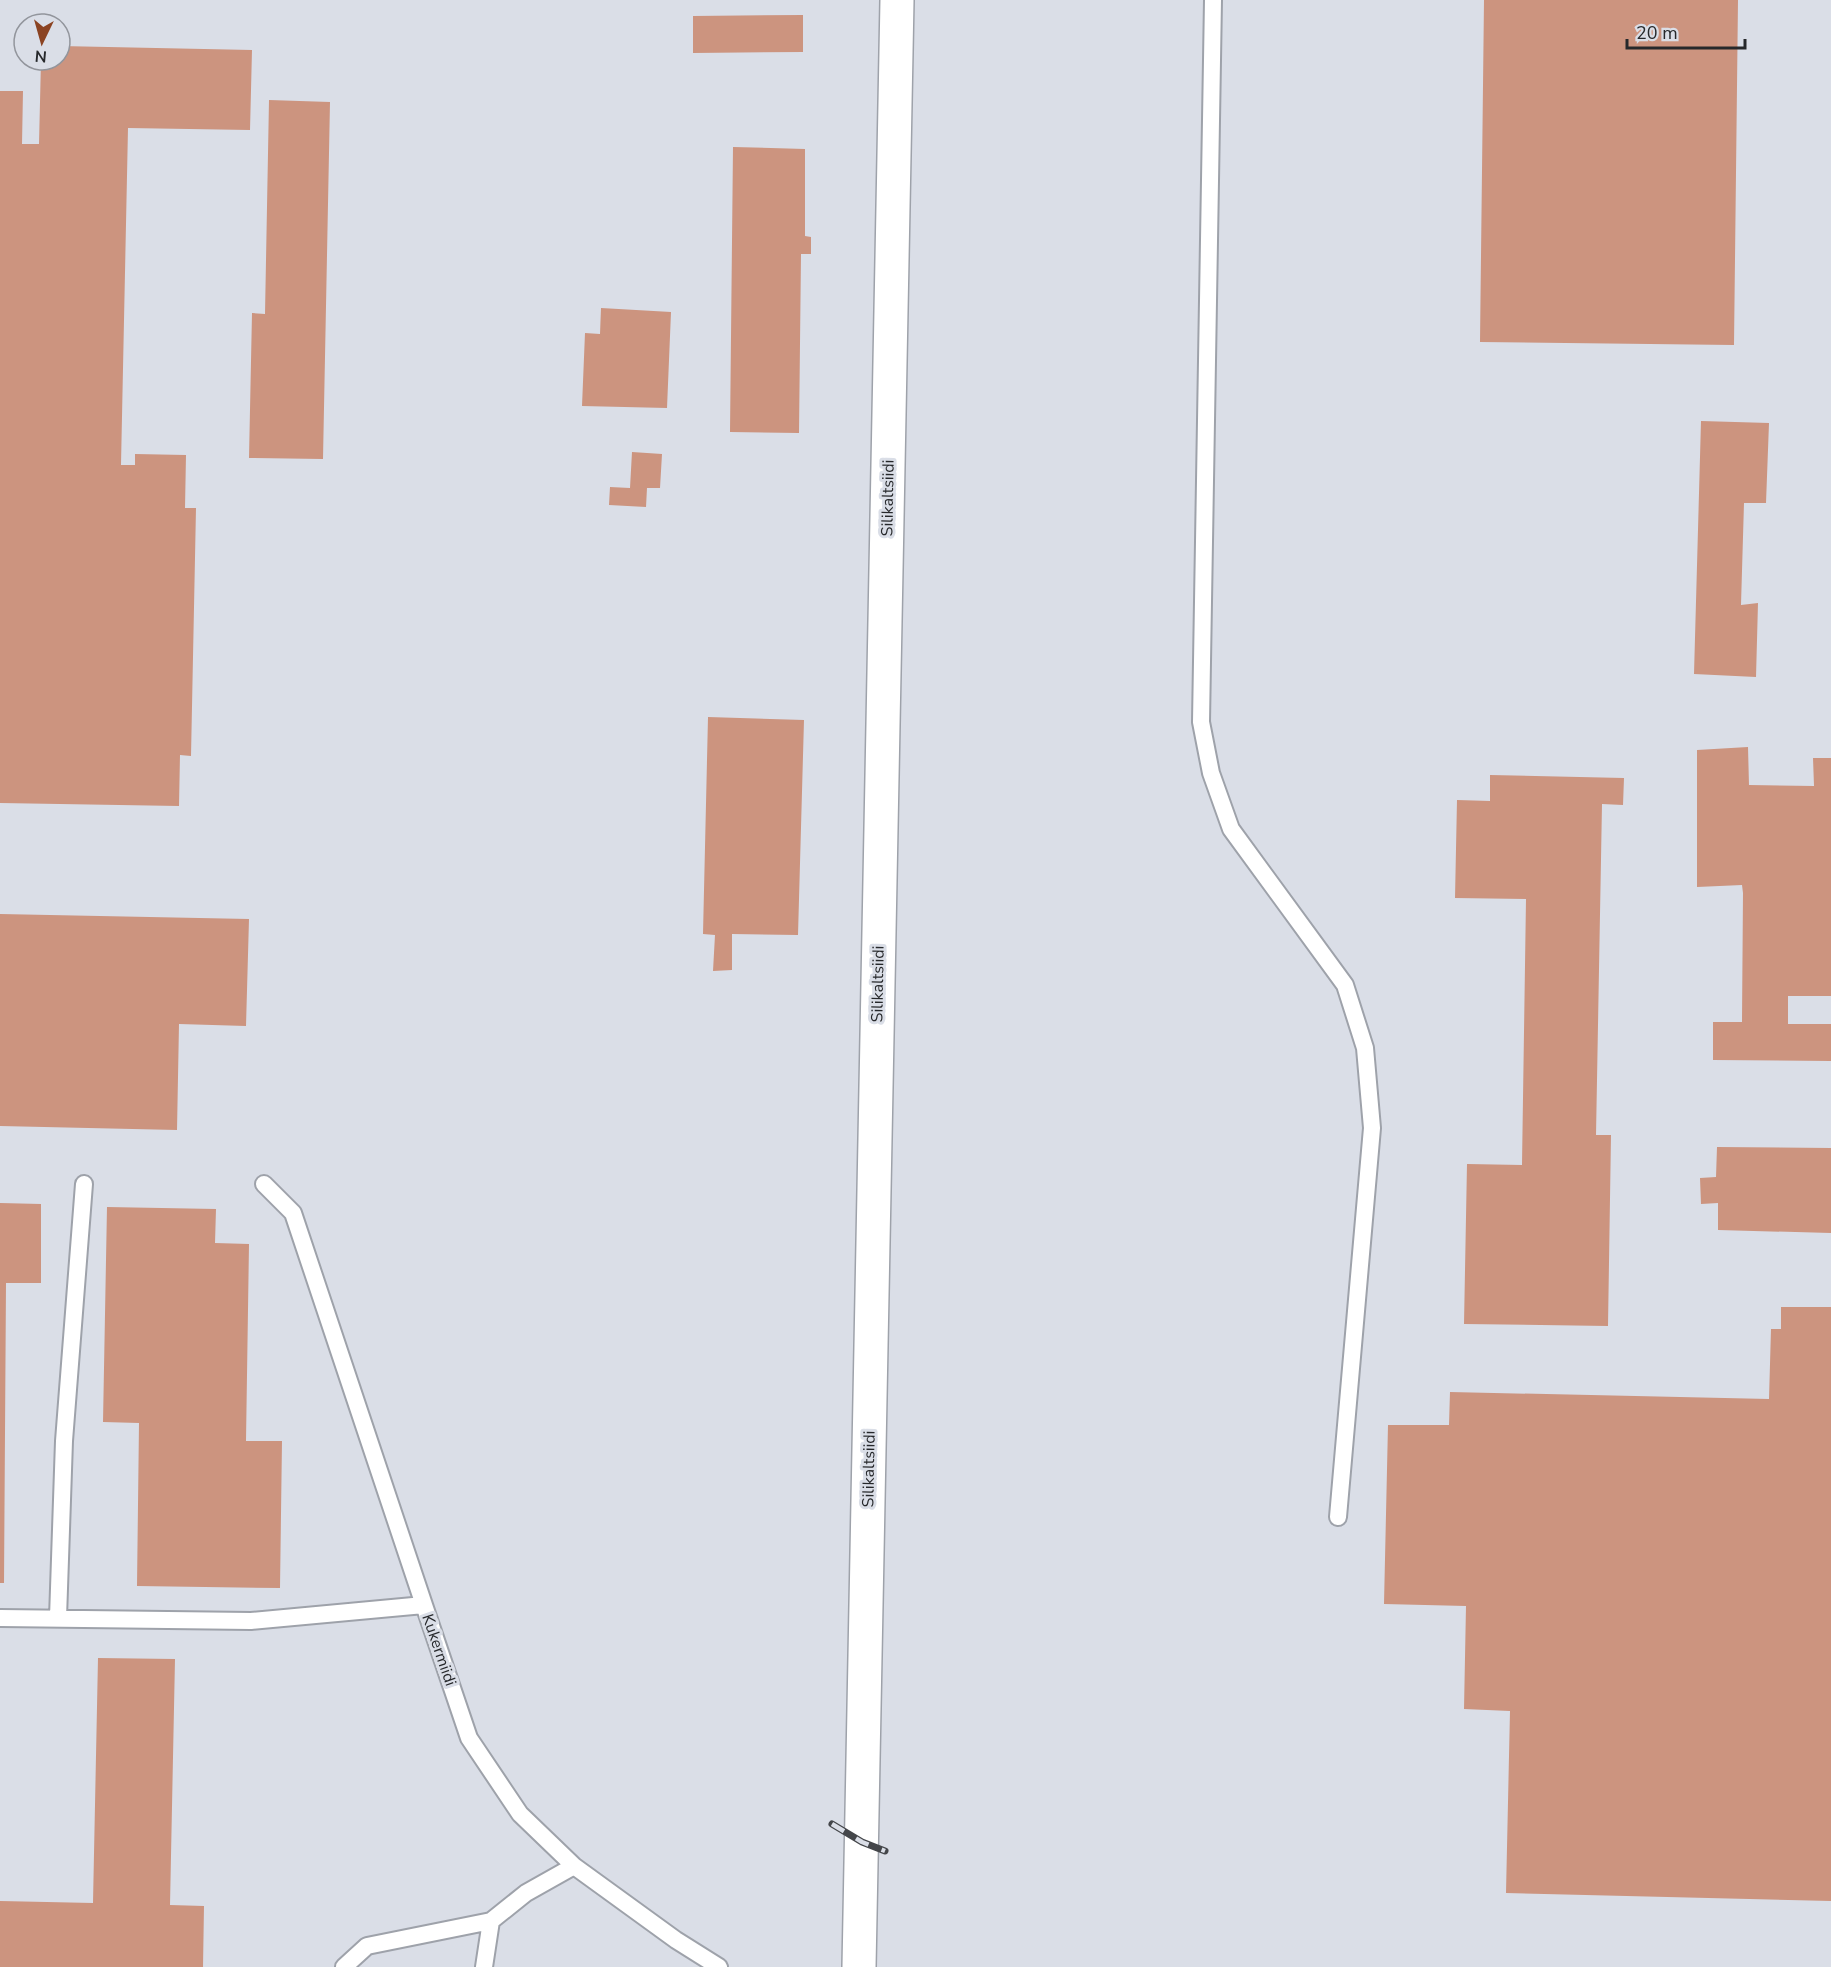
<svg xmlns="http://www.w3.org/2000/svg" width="1831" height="1967" font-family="'Nunito Sans',sans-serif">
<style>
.building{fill:#cc947f}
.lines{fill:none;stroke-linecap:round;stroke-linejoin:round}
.service-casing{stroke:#9ea2aa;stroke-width:20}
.minor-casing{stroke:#9ea2aa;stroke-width:36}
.service{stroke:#fff;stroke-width:16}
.minor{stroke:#fff;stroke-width:33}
.rail-casing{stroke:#44464a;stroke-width:7}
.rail{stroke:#dadee7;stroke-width:4.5;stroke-dasharray:14;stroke-linecap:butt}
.labels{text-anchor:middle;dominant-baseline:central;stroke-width:6;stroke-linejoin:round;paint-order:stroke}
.street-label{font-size:16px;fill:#26282b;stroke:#dadee7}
</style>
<rect width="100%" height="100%" fill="#dadee7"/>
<path class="building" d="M1484 0H1738L1734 345 1480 342Z
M803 15V52L693 53V16Z
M60 46 252 50 250 130 128 128 121 465H135V454L186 455 185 508H196L191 756 180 755 179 806 0 803V91H23L22 144H39L41 60H60Z
M269 100 330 102 323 459 249 458 252 313 265 314Z
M733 147 805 149V236L811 237V254H801L799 433 730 432Z
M601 308 671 312 667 408 582 406 585 333 600 334Z
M1701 421 1769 423 1766 503H1744L1741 605 1758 603 1756 677 1694 674Z
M632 452 662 454 660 488H647L646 507 609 505 610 487 630 488Z
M708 717 804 720 798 935 732 934V970L713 971 715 935 703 934Z
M1748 747 1749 785 1814 786 1813 758H1831V996H1788V1024H1831V1061L1713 1060V1022H1742L1743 893 1742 885 1697 887V750Z
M1490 775 1624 778 1623 805 1602 804 1596 1135H1611L1608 1326 1464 1324 1467 1164 1522 1165 1526 899 1455 898 1457 800 1490 801Z
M0 914 249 919 246 1026 179 1024 177 1130 0 1126Z
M1717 1147 1831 1148V1233L1718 1230V1203L1701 1204 1700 1178 1716 1177Z
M0 1203 41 1204V1283H6L4 1583H0Z
M107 1207 216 1209 215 1243 249 1244 246 1441H282L280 1588 137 1586 139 1423 103 1422Z
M1781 1307H1831V1901L1506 1893 1510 1711 1464 1709 1466 1606 1384 1604 1388 1425H1449L1450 1392 1769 1399 1771 1329H1781Z
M98 1658 175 1659 170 1905 204 1906 203 1967H0V1901L93 1903Z"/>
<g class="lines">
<g class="service-casing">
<path id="service" d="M1213 0 1201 722 1211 773 1231 829 1345 985 1365 1048 1372 1128 1338 1517
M264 1184 293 1213 424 1605
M0 1618 251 1621 424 1605 469 1738 520 1814 574 1866 676 1940 719 1967
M58 1618 64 1441 84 1184
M344 1967 367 1946 491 1921 526 1893 574 1866
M484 1967 491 1921"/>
</g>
<g class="minor-casing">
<path id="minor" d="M859 1967 897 0"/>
</g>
<use href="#service" class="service"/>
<use href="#minor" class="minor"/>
<g class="rail-casing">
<path id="rail" d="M832 1824 862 1842 885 1851"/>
</g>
<use href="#rail" class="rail"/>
</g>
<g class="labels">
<g class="street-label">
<text transform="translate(888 498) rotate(-89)">Silikaltsiidi</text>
<text transform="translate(878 984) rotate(-89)">Silikaltsiidi</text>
<text transform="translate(869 1469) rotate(-89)">Silikaltsiidi</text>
<text transform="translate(439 1650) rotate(71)">Kukermiidi</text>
</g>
</g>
<g transform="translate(42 42) rotate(185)"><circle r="28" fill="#dadee7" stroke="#92959c" stroke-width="1.5"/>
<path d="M0-4.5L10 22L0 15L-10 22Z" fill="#8b4322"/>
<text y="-9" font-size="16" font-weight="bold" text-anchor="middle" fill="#26282b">N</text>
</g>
<path d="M1627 39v9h118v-9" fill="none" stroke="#26282b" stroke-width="3"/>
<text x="1636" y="39" font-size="18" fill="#26282b" stroke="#dadee7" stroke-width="4.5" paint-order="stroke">20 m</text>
</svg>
